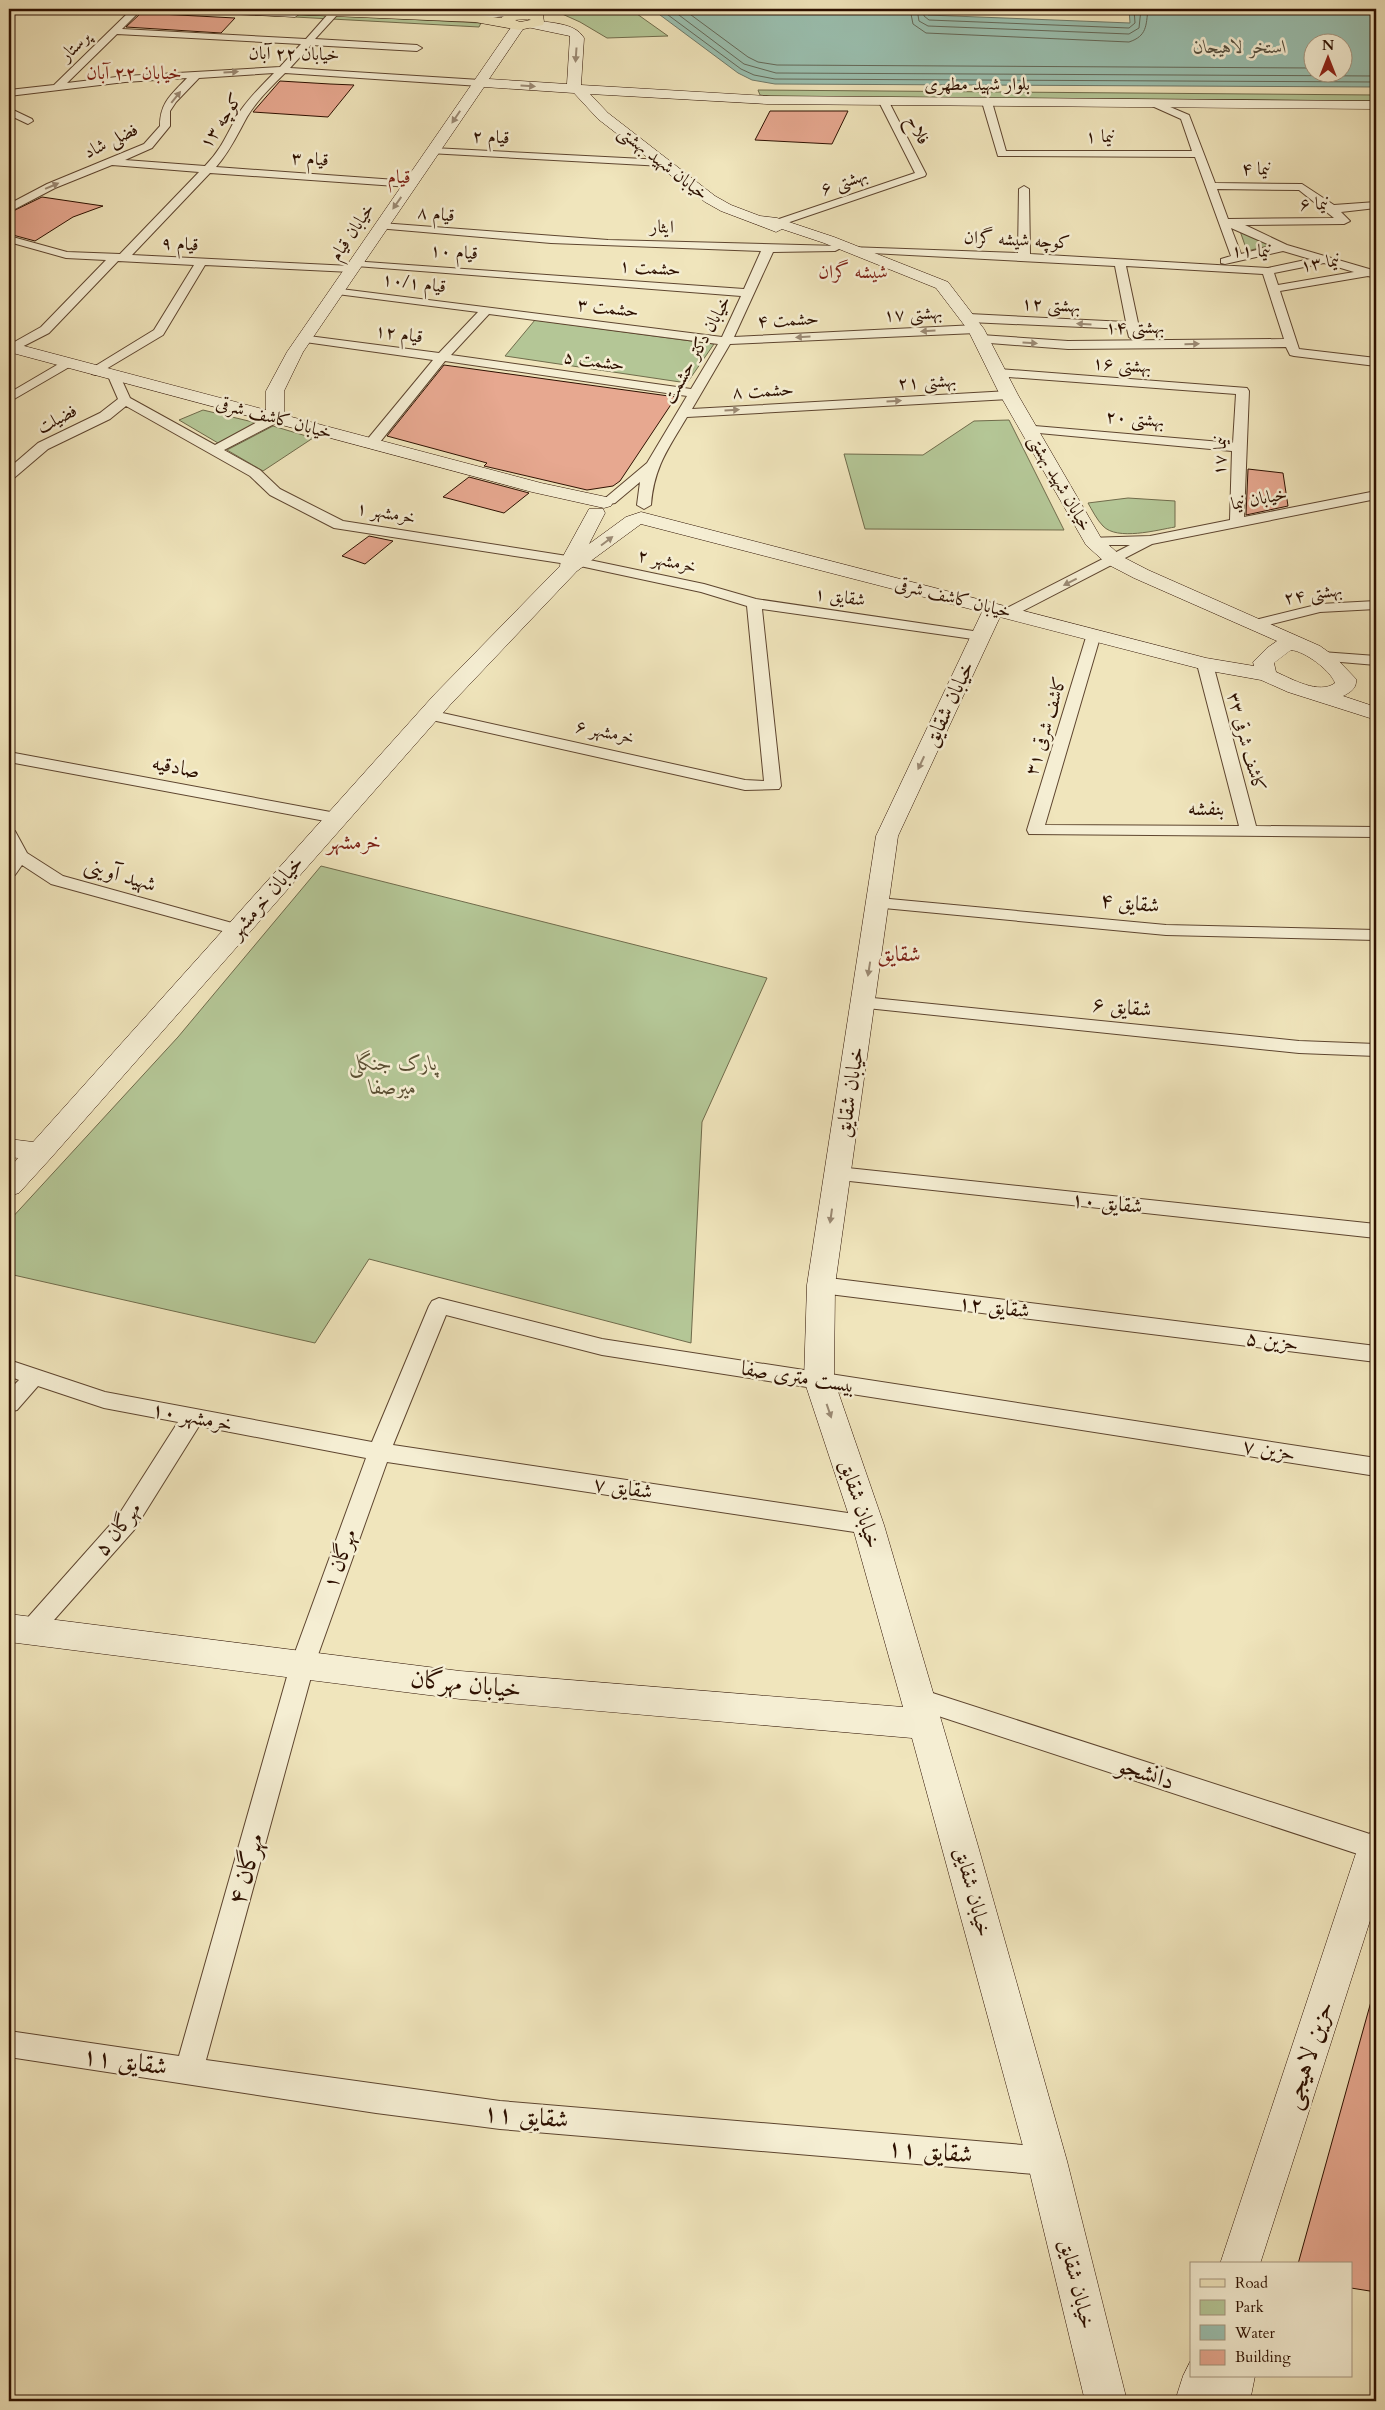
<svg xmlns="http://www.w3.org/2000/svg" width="1385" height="2410" font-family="Cardo,Amiri,serif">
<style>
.green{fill:#b4c696;stroke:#706b4b}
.water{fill:#9abfaf;stroke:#6e7969;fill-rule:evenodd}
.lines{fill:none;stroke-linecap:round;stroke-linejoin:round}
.shore{stroke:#646858;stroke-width:1}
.building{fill:#e7a890;stroke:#2d1000}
.street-casing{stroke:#5e452f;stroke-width:2}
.secondary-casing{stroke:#2d1000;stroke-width:1}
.primary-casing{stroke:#2d1000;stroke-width:1}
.street{fill:#f5eed3;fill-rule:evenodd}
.secondary{fill:#f5eed3;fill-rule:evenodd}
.primary{fill:#f0e5bc;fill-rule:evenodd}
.oneway{fill:#9b8a74}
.labels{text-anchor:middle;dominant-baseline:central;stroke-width:5;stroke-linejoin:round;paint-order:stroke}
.far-street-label{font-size:18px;fill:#2d1000;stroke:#f5eed3}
.far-water-label{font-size:19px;font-style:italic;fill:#534d3d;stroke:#f5eed3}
.far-neighbourhood-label{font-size:19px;fill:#7a1f14;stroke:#f5eed3}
.street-label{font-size:21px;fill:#2d1000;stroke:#f5eed3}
.park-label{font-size:21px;font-style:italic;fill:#5c5034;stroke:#f5eed3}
.neighbourhood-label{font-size:22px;fill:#7a1f14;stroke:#f5eed3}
.near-street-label{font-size:25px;fill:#2d1000;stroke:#f5eed3}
</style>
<rect width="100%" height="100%" fill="#f0e5bc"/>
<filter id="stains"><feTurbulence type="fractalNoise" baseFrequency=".004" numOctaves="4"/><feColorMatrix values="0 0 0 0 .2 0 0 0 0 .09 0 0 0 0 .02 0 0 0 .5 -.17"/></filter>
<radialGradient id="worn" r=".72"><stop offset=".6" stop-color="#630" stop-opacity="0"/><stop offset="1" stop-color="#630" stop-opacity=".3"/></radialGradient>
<path class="green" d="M147 9H215L481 23 479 27Z
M551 9H630L668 36 607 38 580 22Z
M758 90 1376 95V101L774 97 760 95Z
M1240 231 1272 245 1247 251Z
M535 320 714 344 687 383 505 356Z
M203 410 257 423 218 443 179 420Z
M1009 420 1064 530 865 529 844 454 923 455 974 421Z
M273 426 313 438 263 471 227 450Z
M1128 498 1175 501V527C1157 530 1117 541 1103 526 1097 520 1092 510 1088 503Z
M321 866 767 978 702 1122 691 1343 369 1259 315 1343 9 1274V1221L178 1037Z"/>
<path class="water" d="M652 9H929L928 15 1130 23 1129 9H1376V87L775 84 752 80 738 73ZM1312 42H1342V72H1312Z"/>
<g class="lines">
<path class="shore" d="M660 9 741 69 754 75 775 79 1376 82
M671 9 744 64 776 73 1376 76
M683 9 748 57 758 62 777 65 1312 68
M910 9 913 24 926 33 1129 42C1147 36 1146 26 1148 9
M917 9 919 21 928 26 1129 34 1139 28 1141 9
M924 9V16L929 20 1129 28 1135 23 1134 9"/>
</g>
<path class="building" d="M141 13 235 18 221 33 126 27Z
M280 81 330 84 354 85 328 117 253 112Z
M770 111H848L832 144 755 140Z
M42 197 103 206 73 217 35 241 9 234V213Z
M444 365 676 397 620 481 613 486 587 490 484 466 487 463 387 436Z
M1248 469 1283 473 1288 506 1246 515Z
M469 477 529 493 504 513 443 497Z
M369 536 393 541 365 564 342 556Z
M1372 1998 1376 1999V2292L1351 2288V2264H1298Z"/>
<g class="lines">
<g class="street-casing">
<path id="street" d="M132 9H142L122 29 306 39 329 13 332 12 337 15 315 39 417 45 422 48 417 51 311 45 290 68 480 80 485 83 480 86 285 73C272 86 257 100 247 117 237 135 230 151 216 167L410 181 415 184 410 187 210 173 132 255 351 266 357 269 351 272 205 265 163 335 96 375 92 374 90 371 92 368 154 330 194 265 118 261 49 333 12 352 9 351V345L41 327 106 260 66 258 9 242V236L67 252 120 254 199 172 112 165 55 188 13 210 9 211V204L47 184 144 144 160 126C160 102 172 94 187 78L125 82 9 96V90L54 85ZM117 34 301 44 280 67 125 76 67 83ZM274 73C261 86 247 100 237 116 226 136 222 148 205 166L125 160 152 148 170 126V111L176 102 199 78Z
M884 99 889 102 926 174 925 176 781 225H773V221L915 173 879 102Z
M987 99 992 102 1006 151H1192L1181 119 1152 106 1151 104 1156 101 1189 115 1215 183 1302 184 1334 205 1376 202V208L1341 212 1350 221 1344 224 1245 225 1287 245 1376 271V278L1368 276 1280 291 1299 349 1376 358V366L1294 356 1290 355 1286 347 1068 349 977 342 975 339 981 335 1068 341 1284 339 1263 274 1126 266 1141 337 1135 341 1129 337 1127 329 969 322 963 318 969 314 1126 322 1115 266 853 252 847 249 849 247 1018 253 1019 189 1024 186 1029 189 1030 254 1268 268 1310 259 1283 251 1225 264 1221 263V259L1231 256 1195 157 998 156 982 102ZM1217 189 1299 190 1334 218 1228 219ZM1231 228 1272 246 1241 254ZM1324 263 1354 272 1278 285 1274 273Z
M9 108 32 119 33 121 28 124 9 115Z
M433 148 663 160 668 163 663 166 429 153V149Z
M381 223 608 240 839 246 841 248 835 251 773 252 734 337 976 325 982 329 976 333 730 344 692 409 1009 391 1015 395 1009 399 687 417C668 449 654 467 651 505L644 509 637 505 640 482 615 503 610 504 603 500 647 463 687 396 445 361 376 447H366L364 444 366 441 433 360 305 342 301 341 299 338 301 335 439 353 478 312 337 294 333 292 331 290 333 288 722 337 741 296 356 266 352 265V261L744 289 761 251 551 243 377 228 375 226ZM489 314 718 344 691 389 451 355Z
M67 359 71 360 73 363 71 366 9 402V393Z
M999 369 1247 388 1249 391 1244 517 1376 491V499L1152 544 1015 615H1005L1003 612 1005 609 1130 545H1093L1086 541 1088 538 1150 536 1230 520 1232 451 1028 432 1023 431 1022 428 1023 425 1233 443 1236 394 995 376 993 373 995 370Z
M114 372 120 376 130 398 215 445 270 415H280L281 418 280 421 224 450 260 470 280 489 343 521 580 558 704 584 756 599 980 632 987 636 980 640 762 609 781 786 779 789 745 790 423 718 421 715 429 710 745 780 764 781 747 606 701 592 580 566 334 528 270 495 250 476 126 406 110 419 48 449 14 478 9 479V468L38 443 100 413 118 399 108 376Z
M1376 601V609L1320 612 1256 628 1249 624 1251 621 1320 604Z
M1094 630 1101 634 1045 825 1239 826 1197 664 1205 659 1213 664 1256 826 1376 827V837L1029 834 1027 830 1087 634Z
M1322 652 1376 656V665L1317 660 1314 657 1317 654Z
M9 752 336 813 342 814 344 818 342 822 336 823 9 762Z
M9 830 15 831 27 853 63 876 243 926 246 930 243 934 237 935 51 884 22 865 15 875 9 876V860L12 856 9 851Z
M879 898 1166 925 1376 930V940L1166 935 873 907 870 903 873 899Z
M863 997 1299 1041 1376 1044V1056L1299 1053 857 1007 854 1003 857 999Z
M838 1167 1376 1224V1238L831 1179 828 1174 831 1169Z
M821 1277 1376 1346V1362L821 1293 814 1290 811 1285 814 1280Z
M439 1298 602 1339 1376 1458V1476L602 1355 446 1315 393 1445 868 1516 876 1518 879 1525 876 1532 868 1534 387 1462 314 1666 206 2060 500 2101 1047 2147 1057 2151 1061 2161 1057 2171 1047 2175 500 2129 376 2113 9 2057V2031L179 2056 290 1666 366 1458 199 1426 134 1530 38 1638 30 1641 22 1638 18 1631 22 1624 118 1516 178 1422 104 1408 38 1386 17 1410 9 1412V1390L19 1380 9 1376V1360L105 1392 372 1442 429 1306 432 1301Z
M917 1688 1376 1836V1860L908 1706 905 1699 908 1692Z"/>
</g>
<g class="secondary-casing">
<path id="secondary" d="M202 9 300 10 301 13 295 17 208 13Z
M391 9H529C516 24 420 14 397 13Z
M532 20C548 23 575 22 584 38L581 85 767 96 1376 101V109L767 104 590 94 608 113 715 196 731 205 760 216 777 218 834 237 948 282 984 329 1018 395 1101 538 1121 556 1148 570 1320 646 1334 656 1356 679C1357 688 1351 692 1343 696L1376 707V720L1288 692 1261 680 1205 670 1000 617 898 836 835 1285 834 1380 884 1525 978 1846 1067 2161 1127 2401H1085L1027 2161 912 1738 460 1699 9 1642V1614L460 1671 903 1707 852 1525 804 1380 807 1285 876 836 982 612 641 524 577 571 450 705 50 1159 19 1193 9 1196V1169L18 1158 9 1157V1139L33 1142 434 695 560 566 561 560 589 509H603L605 513 589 544 626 517 641 512 1206 658 1254 666 1253 662 1267 648 1277 641 1134 578 1107 564 1086 545 1000 395 968 330 936 288 824 243 782 229 776 232 771 230 721 211 705 202 598 119 574 93 484 87 303 352 284 391V415L541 483 611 498 613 502 611 506 604 508 532 492 9 352V342L266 410V391L287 352 514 23H524L525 26 489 79 567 84 570 36 527 27 526 24 527 21ZM1291 650C1305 651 1331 671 1335 683 1319 695 1292 679 1276 672L1274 663Z
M1376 1831V1902L1260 2264H1220L1358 1847 1363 1836Z
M1191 2360V2376H1255L1250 2401H1175L1183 2376Z"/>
</g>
<g class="primary-casing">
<path id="primary" d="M254 9C335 9 421 6 501 18 513 8 529 11 543 15L544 22 543 25 519 30 475 22 260 13ZM528 19 531 20 520 22 515 20Z"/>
</g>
<use href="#street" class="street"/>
<use href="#secondary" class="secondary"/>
<use href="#primary" class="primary"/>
</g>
<defs><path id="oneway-solid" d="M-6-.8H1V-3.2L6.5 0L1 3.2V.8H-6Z" transform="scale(1.25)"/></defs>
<g class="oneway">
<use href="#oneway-solid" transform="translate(576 55) rotate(94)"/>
<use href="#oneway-solid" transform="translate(231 72) rotate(-3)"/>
<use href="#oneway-solid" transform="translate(528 86) rotate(4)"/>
<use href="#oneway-solid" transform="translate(176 97) rotate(-51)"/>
<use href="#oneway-solid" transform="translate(456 117) rotate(124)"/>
<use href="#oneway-solid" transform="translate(52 186) rotate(-23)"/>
<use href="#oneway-solid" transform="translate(397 203) rotate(125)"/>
<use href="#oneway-solid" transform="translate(1084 324) rotate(-177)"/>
<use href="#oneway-solid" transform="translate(928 331) rotate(177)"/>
<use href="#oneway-solid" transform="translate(803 337) rotate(177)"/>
<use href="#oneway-solid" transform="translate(1030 343) rotate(4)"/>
<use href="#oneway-solid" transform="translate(1192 344) rotate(-1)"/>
<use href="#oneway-solid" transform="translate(894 401) rotate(-3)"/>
<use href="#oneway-solid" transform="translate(732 410) rotate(-3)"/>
<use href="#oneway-solid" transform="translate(607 541) rotate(-37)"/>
<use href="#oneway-solid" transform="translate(1070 582) rotate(153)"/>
<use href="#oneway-solid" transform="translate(921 763) rotate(115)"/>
<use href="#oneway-solid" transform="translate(869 969) rotate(99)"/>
<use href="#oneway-solid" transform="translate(831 1216) rotate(98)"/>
<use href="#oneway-solid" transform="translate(829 1411) rotate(71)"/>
</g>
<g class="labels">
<g class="far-street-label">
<text transform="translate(75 46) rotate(-44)">پرستار</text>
<text transform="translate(294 54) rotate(1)">خیابان ۲۲ آبان</text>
<text x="977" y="84">بلوار شهید مطهری</text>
<text transform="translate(221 121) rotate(-57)">کوچه ۱۳</text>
<text transform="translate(918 130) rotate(63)">فلاح</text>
<text x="1100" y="136">نیما ۱</text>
<text transform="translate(491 137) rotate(3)">قیام ۲</text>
<text transform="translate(111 141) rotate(-26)">فضلی شاد</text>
<text transform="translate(310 159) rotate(4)">قیام ۳</text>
<text transform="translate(663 163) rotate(38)">خیابان شهید بهشتی</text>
<text transform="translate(1256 169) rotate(1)">نیما ۴</text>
<text transform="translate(844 182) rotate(-19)">بهشتی ۶</text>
<text transform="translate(1314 204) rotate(-1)">نیما ۶</text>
<text transform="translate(436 214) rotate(6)">قیام ۸</text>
<text transform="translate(662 227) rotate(2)">ایثار</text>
<text transform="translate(352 232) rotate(-56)">خیابان قیام</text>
<text transform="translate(1017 240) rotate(3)">کوچه شیشه گران</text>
<text transform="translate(180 244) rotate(3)">قیام ۹</text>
<text transform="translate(1251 251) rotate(1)">نیما ۱۱</text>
<text transform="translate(454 252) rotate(4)">قیام ۱۰</text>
<text transform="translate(1320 263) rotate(-9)">نیما ۱۳</text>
<text transform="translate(650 268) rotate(4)">حشمت ۱</text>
<text transform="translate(414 283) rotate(7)">قیام ۱۰/۱</text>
<text transform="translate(1051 305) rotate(3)">بهشتی ۱۲</text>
<text transform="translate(608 308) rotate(7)">حشمت ۳</text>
<text transform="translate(913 314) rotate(-3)">بهشتی ۱۷</text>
<text transform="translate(788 320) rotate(-3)">حشمت ۴</text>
<text x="1135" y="327">بهشتی ۱۴</text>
<text transform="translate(399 334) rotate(8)">قیام ۱۲</text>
<text transform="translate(697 350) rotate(-61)">خیابان دکتر حشمت</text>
<text transform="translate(594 361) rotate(8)">حشمت ۵</text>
<text transform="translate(1122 365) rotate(4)">بهشتی ۱۶</text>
<text transform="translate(927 382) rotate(-3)">بهشتی ۲۱</text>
<text transform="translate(763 391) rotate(-3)">حشمت ۸</text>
<text transform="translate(274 418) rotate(15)">خیابان کاشف شرقی</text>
<text transform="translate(57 419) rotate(-27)">فضیلت</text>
<text transform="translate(1135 419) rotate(5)">بهشتی ۲۰</text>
<text transform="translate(1220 456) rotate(-88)">نیما ۱۷</text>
<text transform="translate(1060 483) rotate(60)">خیابان شهید بهشتی</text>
<text transform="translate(1259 499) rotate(-11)">خیابان نیما</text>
<text transform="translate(386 513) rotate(10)">خرمشهر ۱</text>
<text transform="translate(667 561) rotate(12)">خرمشهر ۲</text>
<text transform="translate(1313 594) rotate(-9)">بهشتی ۲۴</text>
<text transform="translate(840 597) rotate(8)">شقایق ۱</text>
<text transform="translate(953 598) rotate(14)">خیابان کاشف شرقی</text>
<text transform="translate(1046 726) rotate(-73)">کاشف شرقی ۳۱</text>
<text transform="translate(605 732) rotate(12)">خرمشهر ۶</text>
<text transform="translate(1246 742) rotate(75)">کاشف شرقی ۳۳</text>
</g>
<g class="far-water-label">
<text x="1240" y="47">استخر لاهیجان</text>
</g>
<g class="far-neighbourhood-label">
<text x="134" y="73">خیابان ۲۲ آبان</text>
<text x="399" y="177">قیام</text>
<text x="853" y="272">شیشه گران</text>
</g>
<g class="street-label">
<text transform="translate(949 704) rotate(-65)">خیابان شقایق</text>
<text transform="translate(176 767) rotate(11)">صادقیه</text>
<text x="1206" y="808">بنفشه</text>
<text transform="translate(120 875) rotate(16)">شهید آوینی</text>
<text transform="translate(266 897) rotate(-49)">خیابان خرمشهر</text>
<text transform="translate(1130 903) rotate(6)">شقایق ۴</text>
<text transform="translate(1122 1007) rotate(6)">شقایق ۶</text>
<text transform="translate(850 1092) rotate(-81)">خیابان شقایق</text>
<text transform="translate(1107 1203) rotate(6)">شقایق ۱۰</text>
<text transform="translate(994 1307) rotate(7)">شقایق ۱۲</text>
<text transform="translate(1272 1341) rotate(7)">حزین ۵</text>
<text transform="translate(798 1377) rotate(9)">بیست متری صفا</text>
<text transform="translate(192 1417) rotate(11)">خرمشهر ۱۰</text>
<text transform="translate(1269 1450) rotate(9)">حزین ۷</text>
<text transform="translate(623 1488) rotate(8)">شقایق ۷</text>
<text transform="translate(860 1504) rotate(72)">خیابان شقایق</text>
<text transform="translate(118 1529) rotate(-52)">مهرگان ۵</text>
<text transform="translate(340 1559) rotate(-70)">مهرگان ۱</text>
<text transform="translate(973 1892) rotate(75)">خیابان شقایق</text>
<text transform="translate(1077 2284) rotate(76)">خیابان شقایق</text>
</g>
<g class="park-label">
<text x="393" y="1063">پارک جنگلی<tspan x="393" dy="24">میرصفا</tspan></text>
</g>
<g class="neighbourhood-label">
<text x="354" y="842">خرمشهر</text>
<text x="899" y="954">شقایق</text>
</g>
<g class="near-street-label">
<text transform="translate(466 1684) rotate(6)">خیابان مهرگان</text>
<text transform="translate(1146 1773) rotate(18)">دانشجو</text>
<text transform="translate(246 1869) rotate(-74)">مهرگان ۴</text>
<text transform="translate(1308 2055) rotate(-72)">حزین لاهیجی</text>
<text transform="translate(125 2061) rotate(8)">شقایق ۱۱</text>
<text transform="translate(526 2116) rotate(5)">شقایق ۱۱</text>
<text transform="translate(930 2151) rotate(5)">شقایق ۱۱</text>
</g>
</g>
<rect width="1385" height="2410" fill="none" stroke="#f0e5bc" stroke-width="30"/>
<rect x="10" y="10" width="1365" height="2390" fill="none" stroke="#2d1000" stroke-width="2.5"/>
<rect x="15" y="15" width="1355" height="2380" fill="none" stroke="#2d1000"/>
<rect x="1190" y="2262" width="162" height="115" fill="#f5eed3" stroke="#a5957f"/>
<rect x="1200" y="2279" width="25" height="8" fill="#f0e5bc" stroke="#a5957f"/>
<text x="1235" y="2288" font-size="15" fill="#2d1000">Road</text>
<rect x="1200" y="2300" width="25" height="15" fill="#b4c696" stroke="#a5957f"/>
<text x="1235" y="2312" font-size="15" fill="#2d1000">Park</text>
<rect x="1200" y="2325" width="25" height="15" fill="#9abfaf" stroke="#a5957f"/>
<text x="1235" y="2338" font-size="15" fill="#2d1000">Water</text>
<rect x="1200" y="2350" width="25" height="15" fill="#e7a890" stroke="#a5957f"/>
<text x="1235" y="2362" font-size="15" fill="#2d1000">Building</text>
<g transform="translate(1328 58)"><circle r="24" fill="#f5eed3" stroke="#a5957f"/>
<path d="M0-4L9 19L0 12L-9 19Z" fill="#8f2418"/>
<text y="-8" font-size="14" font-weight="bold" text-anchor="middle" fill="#2d1000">N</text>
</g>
<rect width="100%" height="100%" filter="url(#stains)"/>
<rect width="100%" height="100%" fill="url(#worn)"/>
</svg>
